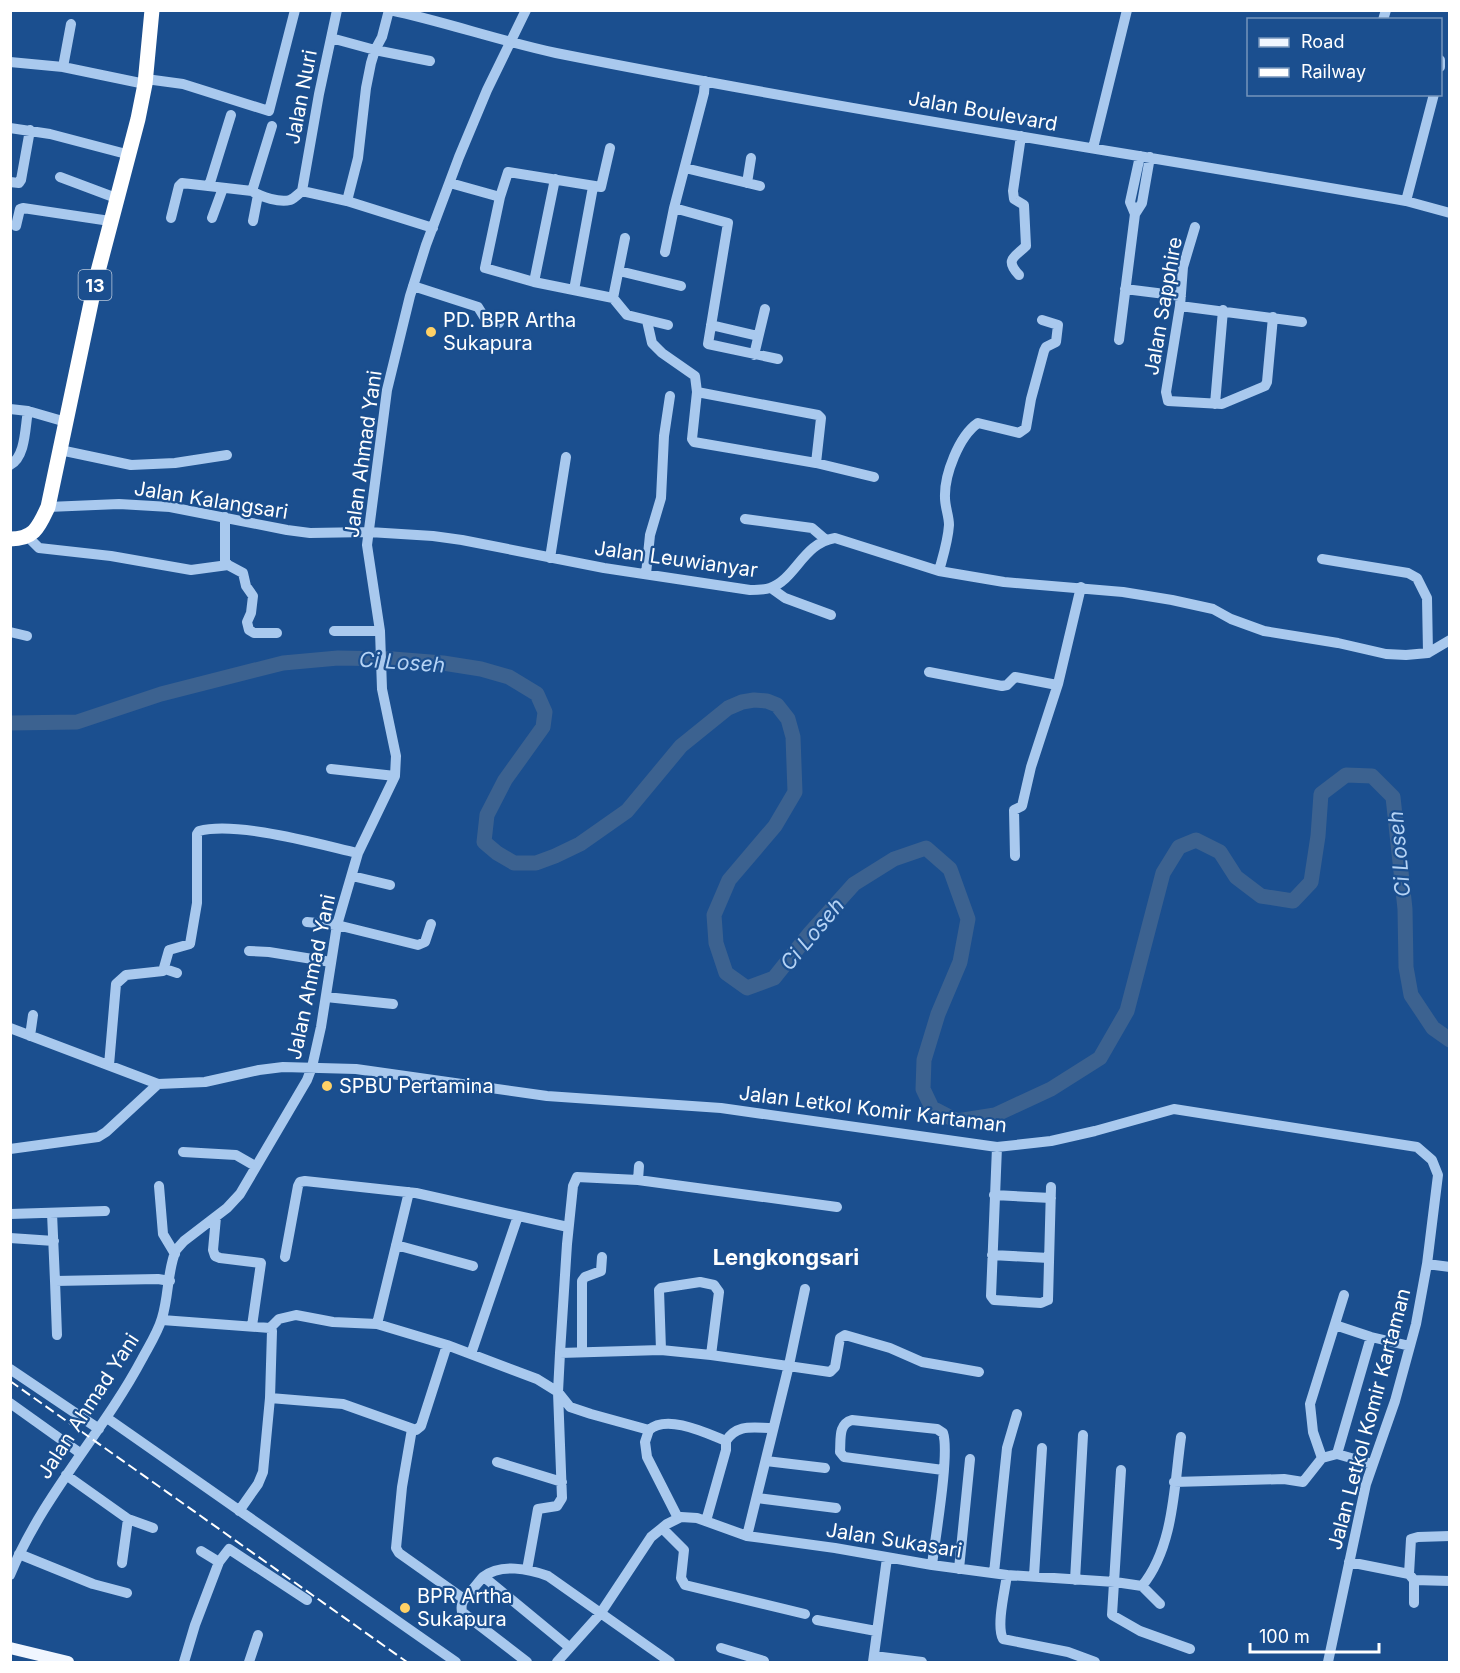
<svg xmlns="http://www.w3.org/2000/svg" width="1460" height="1673" font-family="Inter,sans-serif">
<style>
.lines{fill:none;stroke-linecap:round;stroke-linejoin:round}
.river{stroke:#3c6290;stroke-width:15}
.minor{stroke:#a9c9ee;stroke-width:10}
.major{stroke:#f0f6ff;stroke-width:12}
.highway{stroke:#fff;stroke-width:15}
.rail{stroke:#fff;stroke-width:2;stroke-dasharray:10 4.5;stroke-linecap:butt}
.poi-dot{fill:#ffd166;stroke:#1b4f8f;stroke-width:2}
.labels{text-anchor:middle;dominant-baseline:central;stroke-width:4.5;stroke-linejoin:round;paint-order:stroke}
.shield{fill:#1b4f8f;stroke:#bbcadd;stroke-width:1.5}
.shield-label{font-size:18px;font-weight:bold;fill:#fff}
.street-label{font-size:20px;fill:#fff;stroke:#1b4f8f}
.poi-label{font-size:20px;fill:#fff;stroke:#1b4f8f;text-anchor:start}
.water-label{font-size:21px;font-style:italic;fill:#b5d3f5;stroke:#1b4f8f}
.quarter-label{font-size:22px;font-weight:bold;fill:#fff;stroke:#1b4f8f}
</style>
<rect width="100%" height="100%" fill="#1b4f8f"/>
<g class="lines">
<path class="river" d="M10 723 77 722 161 694 283 663 338 658 393 659 443 663 481 669 509 677 537 694 545 712 543 727 505 780 487 815 484 842 497 853 514 863H536L555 856 580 844 627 811 681 746 728 708 742 702 754 700 767 701 777 705 788 719 793 737 795 792 775 826 729 880 714 915 716 943 726 973 747 988 774 978 810 933 854 884 894 859 926 848 950 869 968 919 960 962 938 1014 924 1060 923 1089 932 1108 957 1121 995 1115 1051 1089 1100 1058 1127 1011 1163 873 1179 847 1196 840 1220 852 1236 877 1261 896 1293 901 1311 882 1318 836 1321 794 1346 775 1372 776 1393 797 1405 909 1406 967 1411 995 1433 1028 1450 1040"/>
<path class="minor" d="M390 10C446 22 500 41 556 53 838 109 1122 152 1406 201L1450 213
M1383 20 1386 10
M71 24 63 67 145 84
M331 38 375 50 430 61
M1440 60V67
M10 62 63 67
M146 79 183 84 269 111 295 10
M705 81 704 93 674 208 728 223 708 344 778 359
M10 128 50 134 130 155
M610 148 601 187 508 172 500 197 485 268 534 282 613 298 625 238
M1093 148 1127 10
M685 168 760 186
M60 177 116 198
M10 182 19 183 21 180 30 130
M450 183 500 197
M747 183 751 158
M209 186 231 115
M252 191 272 126
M302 191 319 94 337 10
M302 191 347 201 433 228
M347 201 358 158 366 88 371 63 375 50 382 37 389 10
M1406 201 1434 94
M1135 214 1130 202 1140 156
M171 218 179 186 182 183 252 191C261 197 280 203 290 200 295 198 298 194 302 191
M212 218 223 188
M253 221 258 195
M16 226 20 209 23 208 110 221
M1195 227 1183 267 1180 306 1166 392 1168 401 1222 404 1265 386 1267 382 1273 317
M665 252 674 208
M619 271 681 286
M1019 275C1004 259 1015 257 1026 246L1024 205 1014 199 1013 191 1021 136
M534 282 555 179
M413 286 478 307 486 320 499 323
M1125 289 1181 296
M574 290 593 187
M613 298 627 315 668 325
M1180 306 1302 322
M647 321 652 343 662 353 695 376 697 392 692 439 694 442 816 463 874 477
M711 325 758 336
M1119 340 1135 214 1142 203 1150 157
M754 355 765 309
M697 392 818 415 821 418 816 463
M1215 404 1223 310
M10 409 28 411C25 426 26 457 10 465
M28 411 66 422
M60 450 131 465 175 463 227 455
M48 507 119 504 170 507 287 530 310 533 369 532 433 536 462 540 604 568 750 590C757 590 764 590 770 588 796 579 803 543 835 538L939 571 1004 582 1123 592 1172 600 1213 609 1231 619 1264 631 1338 643 1386 654 1406 655 1428 653 1450 640
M225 517V561L228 565
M745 519 812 528 826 540
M28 537 39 548 111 556 191 570 228 565 243 573 246 586 253 596 251 613 247 622 249 630 254 633H277
M550 558 566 457
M1322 559 1408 573 1417 578 1427 598 1428 653
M939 571C943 556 948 541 949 525 949 516 945 507 945 498 944 475 959 436 978 423L1019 433 1026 428 1031 399 1044 351 1046 347 1056 342 1058 325 1042 320
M646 574 650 535 661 498 664 436 670 396
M771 588 785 598 831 615
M334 631H380
M10 632 27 636
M929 672 1002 686 1007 685 1015 677 1057 685
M331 769 395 776
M1015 856 1014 810 1022 806 1031 767 1058 684 1081 587
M352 876 390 885
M307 922 337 925 418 945 425 942 431 924
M249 951 269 952 331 962
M165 969 177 973
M326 997 393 1004
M10 1028 158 1084 205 1082 259 1070 283 1067 356 1069 547 1096 721 1108 997 1147 1051 1141 1095 1131 1174 1109 1417 1147 1432 1160 1438 1175 1427 1264 1416 1324 1395 1401 1366 1484 1328 1662
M30 1036 33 1015
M109 1065 116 984 126 975 163 971 169 950 190 944 197 903V834L199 831C237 821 318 844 358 853
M997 1147 991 1296 994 1300 1041 1303 1048 1300 1051 1187
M10 1149 98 1137 106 1132 158 1084
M183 1152 236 1155 255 1166
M638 1180 639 1166
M159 1186 163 1234 175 1254
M994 1195 1051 1198
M52 1213 55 1281 158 1279 170 1281
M10 1214 105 1211
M216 1217 213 1250 215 1256 220 1258 261 1263 252 1326
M10 1238 54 1241
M396 1245 473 1266
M992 1255 1049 1258
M285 1257 298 1186 300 1182 305 1181 416 1193 568 1227
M1427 1264 1450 1267
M55 1281 57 1335
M162 1320 270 1328 279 1319 296 1315 333 1322 377 1324 447 1345 537 1379 558 1392 570 1407 591 1414 649 1430 645 1442 647 1457 678 1518
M377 1324 409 1192
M1335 1325 1371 1337 1410 1346
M661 1350 659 1290 661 1288 700 1282 714 1285 719 1292 711 1355
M582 1352V1281L585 1277 601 1271 602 1257
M560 1353 567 1244 573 1186 577 1177 638 1180 837 1207
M471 1354 518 1216
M10 1369 99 1429
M270 1398 343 1404 416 1430 421 1426 447 1345
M10 1403 80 1453
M107 1418 456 1662
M412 1429 402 1487 396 1548 399 1553 464 1599
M649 1430C667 1414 706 1433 726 1441 737 1423 754 1428 773 1428
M1337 1454 1371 1337
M1322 1458 1313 1432 1310 1404 1344 1295
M766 1461 825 1468
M497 1462 562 1482
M1121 1470 1112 1615 1140 1631 1190 1649
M66 1475 128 1519 153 1528
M1174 1482 1284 1479 1303 1482 1322 1458 1337 1454 1372 1464
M757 1498 836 1508
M239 1511 258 1484 263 1472 270 1398 272 1331 270 1328
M706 1521 726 1450V1441
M662 1528 684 1550 681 1578 685 1585 805 1614
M747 1536 789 1365 805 1289
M19 1554 93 1584 127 1593
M219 1562 229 1549 307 1600
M1349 1562 1409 1574 1414 1580V1603
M122 1563 128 1519
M932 1565C935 1539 950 1453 943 1433L937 1429 852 1420C838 1424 841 1439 840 1452L844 1457 943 1470
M959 1569 970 1459
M527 1570 538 1509 557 1506 562 1498 558 1392 560 1353 661 1350 711 1355 830 1372 835 1367 840 1338 845 1335 890 1348 922 1362 979 1372
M994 1573 1007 1448 1017 1414
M1409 1574 1411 1539 1418 1537 1450 1536
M10 1575C43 1495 102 1434 142 1359 149 1346 158 1332 162 1318 169 1296 167 1271 176 1250L184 1241 227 1208 240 1194 307 1080 312 1067 321 1027 337 925 358 853 395 776 396 756 382 689 380 631 367 545 387 390 410 296 426 245 459 157 487 90 526 10
M1007 1575C1005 1590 996 1626 1003 1639L1068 1652 1095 1662
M1034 1576 1042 1448
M484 1577 569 1647
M1075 1580 1083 1435
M1414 1580 1450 1581
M1142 1586 1160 1604
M817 1620 876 1631
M721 1648 764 1661
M874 1656 922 1662
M184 1662 195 1625 219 1562 201 1551
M249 1662 258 1635
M527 1662 462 1612C460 1602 465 1598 471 1591 475 1587 479 1581 483 1577 501 1563 529 1569 548 1576L670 1662
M557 1662 600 1614 651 1537 667 1524 681 1517 697 1518 747 1536 835 1548 932 1565 1007 1575 1115 1582 1142 1586C1174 1547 1174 1486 1181 1437
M873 1662 887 1558"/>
<path class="major" d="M10 1648 68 1662"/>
<path class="highway" d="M10 539C35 539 39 526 48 507L96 279 138 119 145 84 152 10"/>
<path class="rail" d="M10 1381 407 1662"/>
</g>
<g class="poi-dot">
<circle cx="431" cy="332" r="6"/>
<circle cx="327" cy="1086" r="6"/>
<circle cx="405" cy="1608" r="6"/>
</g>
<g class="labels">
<rect class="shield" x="78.5" y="270" width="33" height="30" rx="4.5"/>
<g class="shield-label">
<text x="95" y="285">13</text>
</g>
<g class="street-label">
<text transform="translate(301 97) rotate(-79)">Jalan Nuri</text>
<text transform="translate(983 111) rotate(10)">Jalan Boulevard</text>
<text transform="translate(1163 306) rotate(-80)">Jalan Sapphire</text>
<text transform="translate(363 454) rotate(-82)">Jalan Ahmad Yani</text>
<text transform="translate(211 500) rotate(9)">Jalan Kalangsari</text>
<text transform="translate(676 559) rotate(8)">Jalan Leuwianyar</text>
<text transform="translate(311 977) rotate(-78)">Jalan Ahmad Yani</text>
<text transform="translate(873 1109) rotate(7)">Jalan Letkol Komir Kartaman</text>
<text transform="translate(88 1406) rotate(-57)">Jalan Ahmad Yani</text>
<text transform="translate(1369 1419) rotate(-75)">Jalan Letkol Komir Kartaman</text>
<text transform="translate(894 1540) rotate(9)">Jalan Sukasari</text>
</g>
<g class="poi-label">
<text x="443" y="320">PD. BPR Artha<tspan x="443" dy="23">Sukapura</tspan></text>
<text x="339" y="1086">SPBU Pertamina</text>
<text x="417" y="1596">BPR Artha<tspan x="417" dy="23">Sukapura</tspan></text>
</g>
<g class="water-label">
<text transform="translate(402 662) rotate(4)">Ci Loseh</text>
<text transform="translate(1399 854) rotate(-95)">Ci Loseh</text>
<text transform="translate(812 934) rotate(-50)">Ci Loseh</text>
</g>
<g class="quarter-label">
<text x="786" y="1257">Lengkongsari</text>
</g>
</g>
<rect width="1460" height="1673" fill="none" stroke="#ffffff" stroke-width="24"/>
<rect x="1247" y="18" width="195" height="78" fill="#1b4f8f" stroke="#7695bc" stroke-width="1.5"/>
<rect x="1259" y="38" width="30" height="9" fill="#f0f6ff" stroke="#7695bc" stroke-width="1.5"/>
<text x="1301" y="48" font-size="18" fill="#ffffff">Road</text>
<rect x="1259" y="68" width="30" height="9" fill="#ffffff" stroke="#7695bc" stroke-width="1.5"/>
<text x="1301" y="78" font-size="18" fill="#ffffff">Railway</text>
<path d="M1250 1643v9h129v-9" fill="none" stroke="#ffffff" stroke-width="3"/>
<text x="1259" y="1643" font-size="18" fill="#ffffff" stroke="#1b4f8f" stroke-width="4.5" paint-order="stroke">100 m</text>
</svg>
